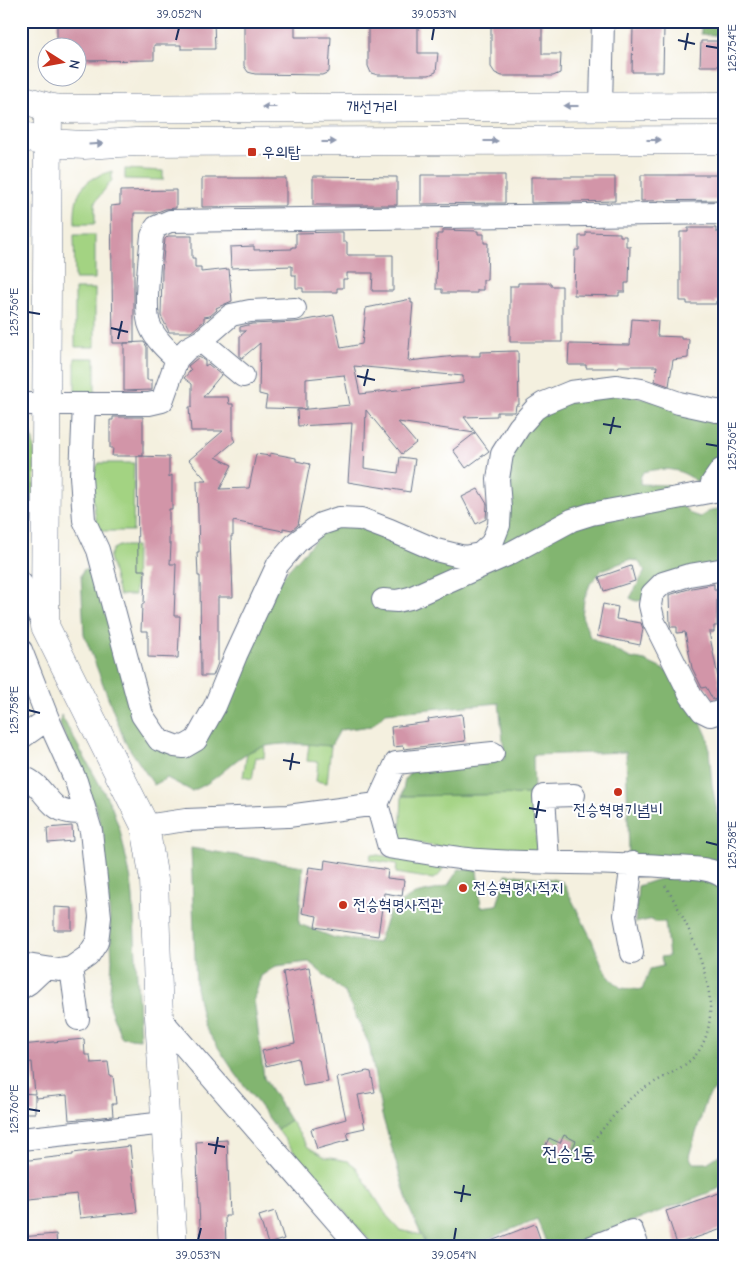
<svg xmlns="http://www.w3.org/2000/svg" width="746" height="1268" font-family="'Comic Neue','Poor Story',sans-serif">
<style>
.green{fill:#a3d382;stroke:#5f8170}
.forest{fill:#82b570;stroke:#4e7267}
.building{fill:#d295a8;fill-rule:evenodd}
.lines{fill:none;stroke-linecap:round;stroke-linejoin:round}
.minor-casing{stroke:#67738b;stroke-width:24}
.major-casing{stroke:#67738b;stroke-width:29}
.path{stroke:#67738b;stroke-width:2.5;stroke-dasharray:1 4;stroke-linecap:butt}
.minor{stroke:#fff;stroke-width:22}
.major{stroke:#fff;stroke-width:28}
.oneway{fill:#8d97ae}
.ticks{fill:none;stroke:#1b2f5e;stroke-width:2}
.poi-dot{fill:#c8321e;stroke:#fff;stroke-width:2}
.labels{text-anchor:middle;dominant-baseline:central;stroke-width:4;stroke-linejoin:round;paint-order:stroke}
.street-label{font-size:16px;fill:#1b2f5e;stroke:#fff}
.poi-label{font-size:16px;fill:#1b2f5e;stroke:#fff;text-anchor:start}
.quarter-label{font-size:19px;fill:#1b2f5e;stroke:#fff}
.neatline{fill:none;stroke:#1b2f5e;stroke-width:2}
.ticks-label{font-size:12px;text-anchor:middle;fill:#1b2f5e}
</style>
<rect width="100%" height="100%" fill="#fff"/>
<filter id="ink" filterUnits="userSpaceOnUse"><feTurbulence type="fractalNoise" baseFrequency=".02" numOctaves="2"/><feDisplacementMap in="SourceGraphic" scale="10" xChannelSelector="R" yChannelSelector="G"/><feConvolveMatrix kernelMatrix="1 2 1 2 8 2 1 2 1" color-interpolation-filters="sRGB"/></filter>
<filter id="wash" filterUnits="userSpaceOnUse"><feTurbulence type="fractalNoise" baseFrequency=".0096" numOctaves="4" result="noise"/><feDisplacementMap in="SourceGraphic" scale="20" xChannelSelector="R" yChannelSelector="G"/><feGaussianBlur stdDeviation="1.12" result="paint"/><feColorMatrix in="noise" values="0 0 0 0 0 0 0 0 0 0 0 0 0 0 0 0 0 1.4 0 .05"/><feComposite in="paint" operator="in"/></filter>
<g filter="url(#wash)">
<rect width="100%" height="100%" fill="#f4f0df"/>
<path class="green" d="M125 169 163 171V180L125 179Z
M112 171V180L95 202V224H75C74 192 81 180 112 171Z
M74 235H95V279H75Z
M21 246 25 253 24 351 21 359Z
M75 289H95V347H75Z
M75 358H95V393L75 394Z
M21 422H26C40 440 33 497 32 520L28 524H21Z
M99 463H134L133 531H99C94 514 88 477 99 463Z
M119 546H136L135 595H119L109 557 113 549Z
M309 744 331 746 327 783 316 781 318 762 307 761Z
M265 745 264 758 256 757 252 779 243 777 247 753Z
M534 794 537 853 491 854 400 841 402 796Z
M371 854 444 865C442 871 440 877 433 879L396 873 397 864 370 860Z
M290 1120 308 1147 325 1157 348 1161 356 1167 387 1216 400 1230 421 1235 427 1247H375L300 1160 277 1129Z"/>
<path class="forest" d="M701 21H725V36L701 34Z
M615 392 725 417V465L707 480 696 481C680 468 663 467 643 472L640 478V484L668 485 676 492 500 550 506 455 548 407Z
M681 504 691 514 700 517 711 510 725 508V559L646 600 636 601 630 598 645 571 638 561 629 560 602 570 590 584 584 600 582 616 590 637 630 658 645 661 671 673 700 720 708 738 712 784 719 824 725 836V872L629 855 626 752 533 755 534 794 402 796 405 779 413 769 505 759 499 703 385 713 372 726 340 730 331 746C306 744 269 740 247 753 226 766 217 781 192 791L167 778 154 785 125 742 84 634 81 575 84 569 95 572 135 718 187 753 282 577 327 527 345 523 461 562 588 519Z
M61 715 111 805 120 830 131 880 133 897 140 1039 121 1037 109 1006 112 960 108 891 103 833 96 808 60 725Z
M191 848 303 866 299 924 335 938 378 943 391 908 415 894 434 890 448 885 459 869 477 870 481 907 497 905 506 874 552 879 563 882 592 940 602 965 610 978 621 988 642 990 650 969 663 966 661 957 669 956 665 922H654L653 919 635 923 638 886C647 883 657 879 666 878 679 876 715 882 725 890V1079L707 1098 689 1156 693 1163H707L719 1155 725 1154V1185L716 1190 570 1245 558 1247 546 1242 537 1219 468 1247H427L410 1210 382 1115 369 1044 345 993 309 962 276 966 261 976 254 999 264 1078 290 1120 277 1129 235 1073 204 1026 196 988Z"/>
<g id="blocks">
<path class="building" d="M57 21H214L215 49H181V45H154V60L78 61V48H57Z
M244 21H295V37H331L329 72 322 75 255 74 248 72 244 66Z
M368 21H418V53H438L436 72 429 75H378L371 73 368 66Z
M491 21H542V54H561L560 73 553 76H502L495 73 491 67Z
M633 27 664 28 663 72H632Z
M701 41H725V66H700Z
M421 175H505V203L421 204Z
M641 175H725V200L641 201Z
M313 176 397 177V205H313Z
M531 177H615V201L531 203Z
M202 178H286V206L202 207Z
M176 190V208L165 209 155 213H134V343H113L111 206 120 205V191Z
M688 228H716V232H723V241H725V293H723V301H716V304H687V301H680V232H688Z
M443 230 478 231V234H484V243H488L487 280H483V290H477V293H442V289H436L437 234H443Z
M337 232H343V242H347V255H393V291H372L373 273H347V279H343V288H337V292H303V288H296V275H292V266L231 268 230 247 254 246V250L292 249V247H296V233Z
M586 232 620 233V236H626V246H630L629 283H625V292H619V296L574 295 575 250H579V236H586Z
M168 236H192V258H195V267H201V272L229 269 232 301 216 308 217 310 210 316 204 317V321L191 332H169L161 316 162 270 165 239Z
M518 283H551V286H562V342H510V286H518Z
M411 299V303H413L408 361 457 356H480V352L518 351 519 405H516L515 412H497V416L464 417 489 451 466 468 453 450 475 433 398 422 416 443 402 454 366 410 364 468 398 473 400 457 415 459 410 492 348 482 352 423 298 426 297 410 350 405 344 375 306 379V409L265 408 267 396 259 394 260 343 242 358 240 357V336L246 331H240V327L252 324 296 322 334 315 341 348 362 344 366 308ZM354 366 463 376V383L360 394Z
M632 319 658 321 657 336 681 337V339H689L688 358 673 360 669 386 655 381 657 366H619L618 368H586V365H568L569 344 630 345Z
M144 342 147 347V380H152V390L124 391V343Z
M199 357 205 361V366L208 364 221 375 203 397H228L229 404H233V438L235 441 216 457 232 465 220 489 249 488 256 454 270 456V453L296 458V461L310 464 298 525 292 530 283 528V531L233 521V536H231L233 597H218V663L213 676H201L200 576H198L197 552H199L197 481H207L189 460 223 431H191L189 407H192V384L184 378 191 370 188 366Z
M113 417H143V456H112L113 448H110V420H113Z
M137 456 169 457V477L172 475V509H169V544H171L170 564H176L174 616H180L178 658 148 657V631H141L142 604H144L145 570H138Z
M478 489 487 504 486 519 476 524 462 497Z
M631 566 635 581 604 591 599 577Z
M714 584V590H717V626H714V632H709L720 687 725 684V697L713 700 706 687 702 688 692 668 685 632 677 633V627H671L670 624 669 595 692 588Z
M603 604 618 607 616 619 641 623 643 629 640 645 597 636Z
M462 714 465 741 404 749 403 746 393 747 391 727 429 722 428 719Z
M72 826 73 841 48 843 47 828Z
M325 860 388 870 387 878 404 880 402 896 384 893 378 936 315 927 317 916 302 913 309 867 324 869Z
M54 907 72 908V930H54Z
M309 967 328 1082 303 1086 298 1058 266 1066 262 1051 295 1043 283 972Z
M84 1039 85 1055H90L91 1063 108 1062 110 1076H113L116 1104H112L113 1116 69 1120 67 1095 36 1098 35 1095V1113H21V1093L35 1094 32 1062 21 1063V1045Z
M367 1071 371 1072 375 1092 358 1095 365 1128 347 1132 349 1140 317 1149 311 1129 346 1119 337 1078Z
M564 1135 576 1141 567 1160 544 1149 549 1138 560 1143Z
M227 1140 230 1216H225L226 1247H201L196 1142Z
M130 1146 137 1212 80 1218 77 1194 21 1200V1161L73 1155V1153Z
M725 1191V1228L677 1244 666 1211Z
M275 1211 284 1239 268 1244 259 1216Z
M535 1224 543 1247H478V1246Z
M56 1234 57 1247H21V1237Z"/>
</g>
</g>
<g filter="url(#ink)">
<use href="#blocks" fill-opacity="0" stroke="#67738b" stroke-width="1"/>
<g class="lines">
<g class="minor-casing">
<path id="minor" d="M601 106 603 21
M201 341 243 376
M177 359C167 350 155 339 150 326 143 311 150 255 152 236L156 227 170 221 723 213 725 215
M21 404H149L162 401 177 359 188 348 201 341 231 315 250 311 295 309
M84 404 81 476 84 520 98 550 142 715 159 740 175 746 184 747 196 740 215 706 236 655 278 564 297 542 321 524 339 518 361 519 390 530 436 550 464 557 480 554 492 543 499 525 500 508 498 479 502 454 519 427 535 409 544 403 571 392 617 386 642 390 679 403 716 411H725
M710 492 712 483 721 470H725
M725 569 689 575 663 583 652 594 650 605 654 622 691 696 702 711 710 715 725 710
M21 583 45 626
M383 600 397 601 410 598 507 555 572 520 591 514 725 489
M21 650 48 719 76 781 91 831 100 917 97 942 88 956 71 968 59 970 21 964
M21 738 48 719
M21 777C38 781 43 796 55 806 63 813 75 813 86 813
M377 804 396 763 493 753
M145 826 186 820 288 816 377 804 389 847C419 851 449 858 479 860 544 865 609 861 673 867 690 868 712 867 725 878
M548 862 544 796 574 795
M632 863 625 915 632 953
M71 968 78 1019
M21 988 29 983 45 968
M159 1017 359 1247
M21 1139 165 1123
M592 1247 632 1231 638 1247"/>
</g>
<g class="major-casing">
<path id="major" d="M21 99 48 107 60 109 725 106
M48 107 45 626 145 826 154 880 159 1017 173 1247
M21 135 47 143 84 145 136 142 725 140"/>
</g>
<path class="path" d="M21 193 25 203
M21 375 25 369
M590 1144C606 1126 620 1105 640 1091 657 1079 679 1072 694 1057 707 1043 711 1022 710 1004 709 970 683 912 664 884"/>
<use href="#minor" class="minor"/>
<use href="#major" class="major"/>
</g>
<defs><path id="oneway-solid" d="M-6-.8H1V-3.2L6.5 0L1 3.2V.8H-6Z" transform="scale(1.25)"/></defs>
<g class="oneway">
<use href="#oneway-solid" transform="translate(571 106) rotate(180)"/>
<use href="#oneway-solid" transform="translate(269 107) rotate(180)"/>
<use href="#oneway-solid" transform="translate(654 140)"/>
<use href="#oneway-solid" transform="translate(491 141)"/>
<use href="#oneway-solid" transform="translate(329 142)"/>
<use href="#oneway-solid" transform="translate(96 144) rotate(-3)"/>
</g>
</g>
<path class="ticks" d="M176 40 179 28M432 40 434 28M678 40 695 44M706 46 718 48M685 50 688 33M28 312 40 314M111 328 128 332M118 339 122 321M357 376 375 380M364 386 368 369M603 424 621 427M610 434 614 417M706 444 718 446M28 710 40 713M283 760 300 763M290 770 293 753M529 808 546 811M536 818 539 801M706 842 718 845M28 1109 40 1111M208 1144 225 1147M215 1154 218 1137M454 1192 471 1195M461 1202 464 1185M198 1240 201 1228M454 1240 456 1228"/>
<g class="poi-dot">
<rect x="247" y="147" width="10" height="10" rx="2.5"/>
<circle cx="618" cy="792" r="5"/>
<circle cx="463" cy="888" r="5"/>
<circle cx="343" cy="905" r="5"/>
</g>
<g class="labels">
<g class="street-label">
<text x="372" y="107">개선거리</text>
</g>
<g class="poi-label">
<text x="262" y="152">우의탑</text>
<text x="618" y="810" text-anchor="middle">전승혁명기념비</text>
<text x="473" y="888">전승혁명사적지</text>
<text x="353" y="905">전승혁명사적관</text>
</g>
<g class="quarter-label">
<text x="569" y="1154">전승1동</text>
</g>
</g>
<rect width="746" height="1268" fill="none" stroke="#fff" stroke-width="55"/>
<g transform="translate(62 62) rotate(101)"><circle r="24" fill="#ffffff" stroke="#a4acbf"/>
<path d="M0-4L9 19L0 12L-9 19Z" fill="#c8321e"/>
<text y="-8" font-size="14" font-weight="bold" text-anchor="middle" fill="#1b2f5e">N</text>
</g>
<rect x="28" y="28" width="690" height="1212" class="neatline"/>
<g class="ticks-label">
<text x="179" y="18">39.052°N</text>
<text x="434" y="18">39.053°N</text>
<text transform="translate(732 48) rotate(-90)" y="4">125.754°E</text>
<text transform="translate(14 312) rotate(-90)" y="4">125.756°E</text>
<text transform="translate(732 446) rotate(-90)" y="4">125.756°E</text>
<text transform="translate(14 710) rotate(-90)" y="4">125.758°E</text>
<text transform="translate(732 845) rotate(-90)" y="4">125.758°E</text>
<text transform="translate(14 1109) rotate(-90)" y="4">125.760°E</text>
<text x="198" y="1259">39.053°N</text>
<text x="454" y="1259">39.054°N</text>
</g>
</svg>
